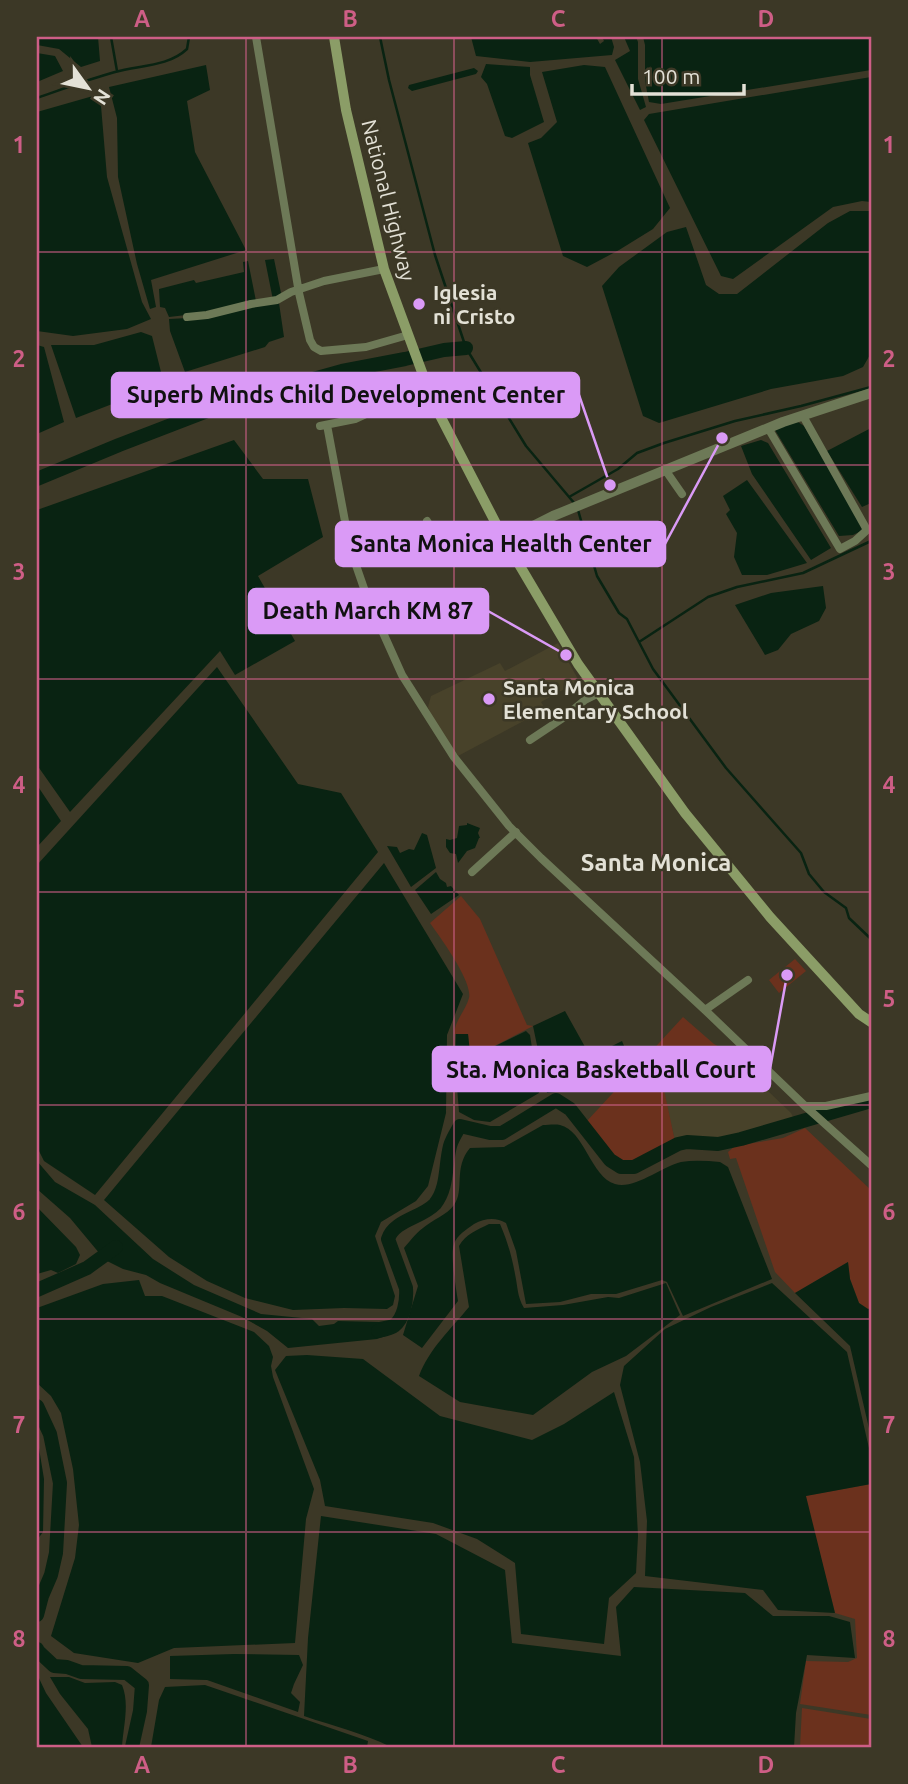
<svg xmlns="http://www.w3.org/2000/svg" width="908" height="1784" font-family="Ubuntu,sans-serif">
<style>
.built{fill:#48422a}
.green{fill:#6b311d}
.water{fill:#092312}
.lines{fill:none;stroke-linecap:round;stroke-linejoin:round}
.stream{stroke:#092312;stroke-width:2.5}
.river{stroke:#092312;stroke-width:14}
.minor{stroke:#6d7957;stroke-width:8}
.tertiary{stroke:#6d7957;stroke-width:10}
.secondary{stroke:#8b9d67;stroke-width:10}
.grid{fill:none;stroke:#ce5e86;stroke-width:2;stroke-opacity:0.55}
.poi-dot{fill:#da9af6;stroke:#3c3826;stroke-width:2.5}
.labels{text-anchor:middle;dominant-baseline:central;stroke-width:5;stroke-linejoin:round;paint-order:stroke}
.street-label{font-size:21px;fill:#e3e1d6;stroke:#3c3826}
.poi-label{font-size:21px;font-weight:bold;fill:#e3e1d6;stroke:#3c3826;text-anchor:start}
.quarter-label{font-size:24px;font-weight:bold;fill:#e3e1d6;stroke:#3c3826}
.leader{fill:none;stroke:#da9af6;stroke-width:2.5}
.callout-dot{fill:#da9af6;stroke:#3c3826;stroke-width:2.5}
.callout{fill:#da9af6;stroke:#da9af6;stroke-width:2.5}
.callout-label{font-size:23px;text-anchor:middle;font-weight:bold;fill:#111}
.neatline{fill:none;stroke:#ce5e86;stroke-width:2.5}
.grid-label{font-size:23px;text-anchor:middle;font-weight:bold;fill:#ce5e86}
</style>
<rect width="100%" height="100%" fill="#3c3826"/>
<path class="built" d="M558 643 579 681 541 702 544 707 533 716 458 756 433 720 428 707 431 696 500 663 505 671Z
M743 1067 791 1113 793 1117 772 1126 737 1136 735 1141 718 1143 687 1140 675 1141 663 1090 696 1069 707 1090 732 1084Z"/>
<path class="green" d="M461 896 480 919 527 1025 533 1026 475 1056 470 1053 468 1034H454C455 1020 466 1010 469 998 473 982 440 937 430 923Z
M795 959 806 971 779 993 769 980Z
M683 1017 714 1044 729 1052 743 1067 732 1083 707 1090 696 1070 664 1090 675 1141C664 1147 635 1166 623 1164 610 1162 595 1132 587 1121Z
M805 1128 871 1190V1308L868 1309 859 1303 850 1279 848 1262 795 1293 775 1272 736 1158 730 1159 728 1152 735 1146 783 1138Z
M871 1484V1715L800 1704 806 1661 848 1662 857 1658 855 1619 835 1613 805 1496Z
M802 1708 871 1719V1747H800Z"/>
<path class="water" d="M37 37H98L100 61 81 67 59 49 37 45Z
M471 37H596L600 44 604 41 602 37H611L614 47 612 55 530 62 476 56Z
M624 37H636L638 42V79L646 107 640 110 615 60 630 51Z
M643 37H871V70L661 104 649 102 645 81V45Z
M37 53 55 56 63 71 37 82Z
M486 64 530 67V75L544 122 512 138 505 136 487 84 481 77Z
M206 65 210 90 187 101 195 152 246 250 151 280 156 307 150 309 137 264 118 177 117 118 109 87Z
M584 65 605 67 670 208 653 229 619 250 587 267 563 256 528 143 541 138 557 122 542 72Z
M474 68 478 71 476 74 412 91 408 88 409 85Z
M871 77V202L862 201 833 207 733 279 721 276 644 120 649 114Z
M100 94 107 177 142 302 151 319 127 329 73 336 37 331V112Z
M850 211H871V353L863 367 843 376 771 389 659 423 643 416 602 286 619 267 667 232 686 227 706 285 719 294H737L828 223Z
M274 259 281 293 280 296 273 300 265 260Z
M248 261 256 301 203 313 169 317 165 308 160 307 159 289 194 280 196 283 244 272 243 262Z
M279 303 284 337 269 342 265 347 185 372 170 331 169 319 207 317 256 305Z
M141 332 152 336 164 384 76 418 51 345H94Z
M37 345 44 347 64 422 37 434Z
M798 422 804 426 865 529 853 535 839 536 775 430 785 425Z
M871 428V503L862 507 827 451Z
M234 440 263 479H308L323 537 258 576 295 641 235 675 220 651 70 812 37 765V510Z
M761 440 768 443 831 548 811 560 752 474 741 446Z
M747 480 807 563 767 575H742L734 557 737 533 726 514 730 510 723 496Z
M823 586 826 608 819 621 791 634 778 650 765 655 735 605 771 593Z
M217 667 298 784 341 793 378 852 95 1195 44 1161 37 1147V865Z
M37 785 61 821 37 847Z
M467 823 480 828 478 833 480 838H479L475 848 467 851 458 863 456 854 450 853 446 847V839L450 840 457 838 459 826 467 825Z
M422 833 427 835 436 868 411 887 387 846 397 847 400 853 409 849 414 850Z
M384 863 463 994 447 1035 446 1113 428 1186 416 1201 381 1222 375 1236 395 1296 393 1305 387 1309 344 1308 293 1310 245 1298 207 1281 169 1257 104 1200Z
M436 872 440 879 446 883 447 887 451 886 459 895 431 914 415 890Z
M565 1011 589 1054H596L622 1041 629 1058 628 1064 572 1090 547 1093 533 1026Z
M526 1031 530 1035 539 1093 490 1122 474 1120 459 1112 455 1061 456 1034H468L470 1053 475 1056Z
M543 1125C548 1125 555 1124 560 1125 584 1130 591 1177 615 1184 634 1190 661 1167 681 1162 694 1160 707 1161 720 1162L728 1167 772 1279 683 1316 667 1282 662 1280 616 1294H591L560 1302 526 1304 516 1251 506 1223C496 1217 485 1218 474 1224 467 1229 457 1235 454 1244 450 1254 456 1289 458 1301L422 1348 403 1335 418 1286 404 1248C410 1241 416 1233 423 1228 432 1220 447 1215 454 1205 465 1190 453 1168 470 1148L504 1147Z
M37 1161 55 1182 95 1205 153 1259 194 1285 261 1314 312 1319 319 1326 334 1324 338 1321 379 1322 394 1319 397 1332 377 1339 288 1348 267 1331 242 1317 160 1283 146 1275 123 1269 105 1260 70 1218 37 1189Z
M37 1207 76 1247 80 1255 76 1264 58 1273 51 1270 37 1274Z
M489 1224H500C507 1240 512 1257 515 1274 518 1288 517 1296 524 1308L563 1305 608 1297 619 1298 666 1283 680 1315 626 1356 592 1372 533 1415 460 1402 419 1376C429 1349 451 1329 469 1307L459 1246C466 1234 477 1230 489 1224Z
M848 1262 850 1279 859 1303 868 1309 871 1308V1437L850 1346 795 1293Z
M139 1280 145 1296H162L254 1332 269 1346 273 1357 271 1366 273 1377 314 1489 306 1519 295 1643 174 1648 138 1663 74 1653 51 1636 75 1558 79 1525 73 1469 61 1413 51 1396 37 1383V1308L103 1284Z
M772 1283 847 1352 871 1457V1484L806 1496 835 1613 778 1610 763 1590 645 1576 647 1521 640 1462 620 1385 624 1366 665 1329 711 1307Z
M307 1355 363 1359 440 1416 532 1440 564 1424 614 1392 634 1457 638 1536 636 1573 609 1598 604 1644 521 1634 515 1563 477 1539 433 1523 325 1506 320 1480 275 1370 286 1356Z
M37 1436 44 1479 43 1532 37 1540Z
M321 1516 436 1534 505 1570 512 1643 621 1656 616 1607 634 1587 745 1593 773 1616H829L850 1622 855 1658 807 1655 796 1713 794 1747H391C363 1733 333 1726 304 1716L308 1638Z
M234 1654 299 1655 303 1665 294 1684 291 1693 300 1702 298 1712 207 1680 170 1679V1656Z
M37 1674 46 1693 83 1747H37Z
M50 1677H69L85 1683 115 1682 122 1685C130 1704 123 1727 122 1747H92L88 1729 60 1694Z
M205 1685 368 1741 367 1747H151L159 1700 165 1687Z"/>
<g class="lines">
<path class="stream" d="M111 37 117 71
M380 37 389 80 435 255 466 348 526 446 575 504
M37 98C63 89 89 79 115 72 139 65 168 67 187 49L189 37
M569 497 618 469 637 453 664 443 735 421 801 406 871 387
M578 510 597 576 619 613 627 619 653 669 726 768 801 853 809 874 824 892 846 908 849 918 871 939
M639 642 708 597 737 587 803 573 871 541"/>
<path class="river" d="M37 479 119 445 223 405 263 393 342 371 405 359 444 350 466 348
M37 1290 87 1268 116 1247
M378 1331C383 1330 390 1329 394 1326 404 1318 407 1301 406 1288L388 1239C394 1220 422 1218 435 1204 448 1188 445 1165 450 1146 452 1139 456 1133 460 1126L490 1133H502L556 1100 570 1109 610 1160 621 1167H634L678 1144 687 1142 718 1144 741 1139 871 1101
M37 1406 50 1434 60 1483 56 1553 51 1575 42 1596 37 1615
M37 1649 38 1651 54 1666 67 1667 81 1672 127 1673 142 1685 140 1711 132 1747"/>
<path class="minor" d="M256 37 299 293 310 340 314 347 321 351 366 347 408 335
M187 317 207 315 251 304 277 300 291 292 324 281 384 269
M327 425 350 548 367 597 402 675 454 757 509 826 541 858 705 1010 805 1106 871 1165
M320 426 355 419 381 407
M768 428 840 549 855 541 867 530 803 416
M666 471 682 494
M427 521 439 543 445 541 450 544 460 561 504 539
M530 740 563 718 585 700 599 693
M472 872 516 832
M705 1010 748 980
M805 1106H826L871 1096"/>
<path class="tertiary" d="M505 540 553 516 783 422 871 393"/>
<path class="secondary" d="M334 37 346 110 384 269 433 402 504 539 578 664 685 813 770 917 859 1014 871 1022"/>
</g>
<path class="grid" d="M246 37V1747M454 37V1747M662 37V1747M37 252H871M37 465H871M37 679H871M37 892H871M37 1105H871M37 1319H871M37 1532H871"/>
<g class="poi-dot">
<circle cx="419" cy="304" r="7"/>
<circle cx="489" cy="699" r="7"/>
</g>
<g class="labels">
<g class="street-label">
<text transform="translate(389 200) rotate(76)">National Highway</text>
</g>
<g class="poi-label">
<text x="433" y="292">Iglesia<tspan x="433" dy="24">ni Cristo</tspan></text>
<text x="503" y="687">Santa Monica<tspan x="503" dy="24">Elementary School</tspan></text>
</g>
<g class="quarter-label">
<text x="656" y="862">Santa Monica</text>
</g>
</g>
<path class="leader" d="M610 485L579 395M722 438L665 544M566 655L488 611M787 975L770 1069"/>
<g class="callout-dot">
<circle cx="610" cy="485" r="7"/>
<circle cx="722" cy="438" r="7"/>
<circle cx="566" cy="655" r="7"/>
<circle cx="787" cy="975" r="7"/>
</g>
<g class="callout">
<rect x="112" y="373" width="467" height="44" rx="7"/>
<rect x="336" y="522" width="329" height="44" rx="7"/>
<rect x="249" y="589" width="239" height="44" rx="7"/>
<rect x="433" y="1047" width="337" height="44" rx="7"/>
</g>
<g class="callout-label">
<text x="346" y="403">Superb Minds Child Development Center</text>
<text x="501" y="552">Santa Monica Health Center</text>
<text x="368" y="619">Death March KM 87</text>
<text x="601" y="1078">Sta. Monica Basketball Court</text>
</g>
<rect width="908" height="1784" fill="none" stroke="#3c3826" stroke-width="77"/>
<g transform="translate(88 88) rotate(123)" stroke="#3c3826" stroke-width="5" paint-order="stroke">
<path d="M0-5L12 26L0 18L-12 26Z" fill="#e3e1d6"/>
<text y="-10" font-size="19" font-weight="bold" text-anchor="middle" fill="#e3e1d6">N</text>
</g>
<path d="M632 84v10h112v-10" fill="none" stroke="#e3e1d6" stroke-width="3.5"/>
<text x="642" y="84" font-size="21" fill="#e3e1d6" stroke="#3c3826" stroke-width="5" paint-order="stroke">100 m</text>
<rect x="38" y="38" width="832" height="1708" class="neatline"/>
<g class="grid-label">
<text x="142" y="27">A</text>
<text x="350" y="27">B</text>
<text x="558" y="27">C</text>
<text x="766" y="27">D</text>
<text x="19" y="153">1</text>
<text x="889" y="153">1</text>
<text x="19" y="367">2</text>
<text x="889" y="367">2</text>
<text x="19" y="580">3</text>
<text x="889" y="580">3</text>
<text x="19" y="793">4</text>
<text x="889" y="793">4</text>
<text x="19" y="1007">5</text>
<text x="889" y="1007">5</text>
<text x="19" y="1220">6</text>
<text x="889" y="1220">6</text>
<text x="19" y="1433">7</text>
<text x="889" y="1433">7</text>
<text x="19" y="1647">8</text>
<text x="889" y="1647">8</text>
<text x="142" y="1773">A</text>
<text x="350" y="1773">B</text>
<text x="558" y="1773">C</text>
<text x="766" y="1773">D</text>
</g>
</svg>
